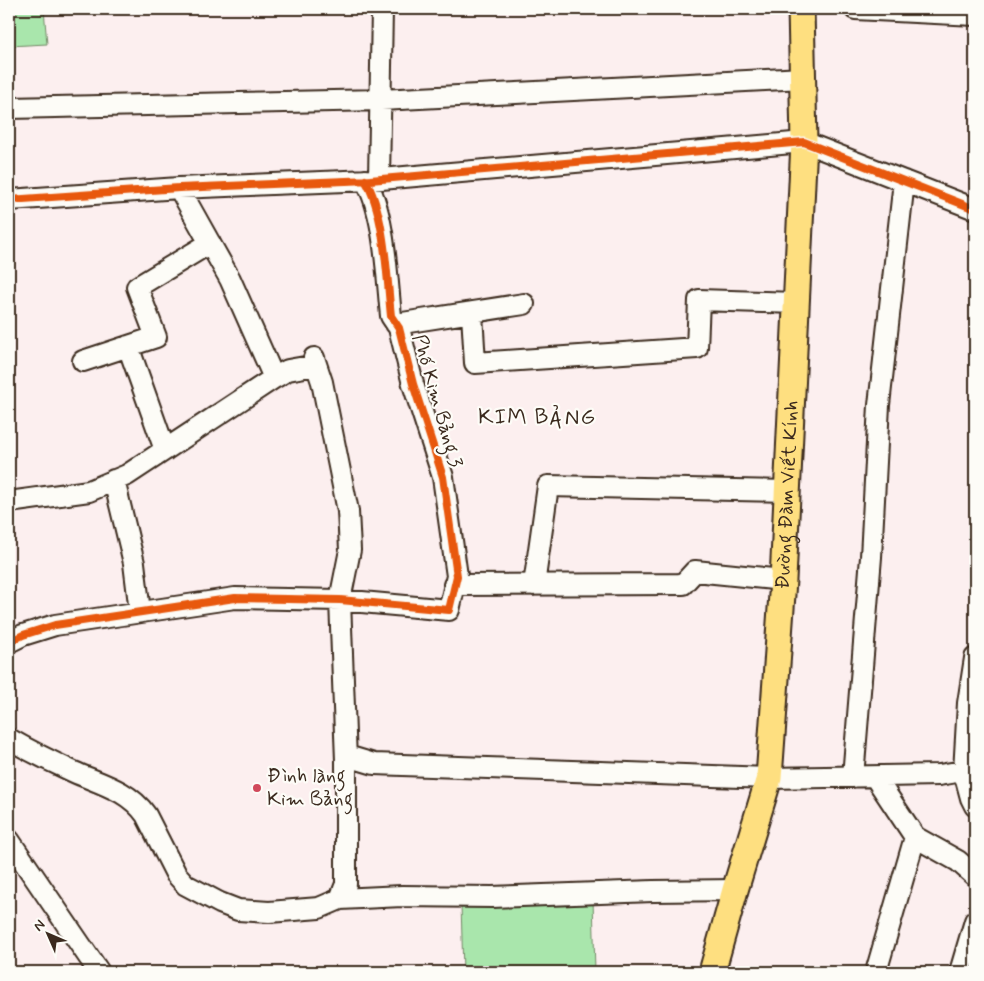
<svg xmlns="http://www.w3.org/2000/svg" width="984" height="981" font-family="Mynerve,sans-serif">
<style>
.green{fill:#a9e6ac;stroke:#728865}
.lines{fill:none;stroke-linecap:round;stroke-linejoin:round}
.minor-casing{stroke:#3b2a1e;stroke-width:24}
.major-casing{stroke:#3b2a1e;stroke-width:29}
.minor{stroke:#fdfcf7;stroke-width:20}
.major{stroke:#fedf80;stroke-width:25}
.cycleway-casing{stroke:#fdfcf7;stroke-width:11}
.cycleway{stroke:#e8590c;stroke-width:8}
.poi-dot{fill:#d1495b;stroke:#fdfcf7;stroke-width:2}
.labels{text-anchor:middle;dominant-baseline:central;stroke-width:4.5;stroke-linejoin:round;paint-order:stroke}
.street-label{font-size:20px;fill:#3b2a1e;stroke:#fdfcf7}
.poi-label{font-size:20px;fill:#3b2a1e;stroke:#fdfcf7;text-anchor:start}
.quarter-label{font-size:22px;letter-spacing:1px;fill:#3b2a1e;stroke:#fdfcf7}
</style>
<rect width="100%" height="100%" fill="#fcefef"/>
<filter id="ink" filterUnits="userSpaceOnUse"><feTurbulence type="fractalNoise" baseFrequency=".02" numOctaves="2"/><feDisplacementMap in="SourceGraphic" scale="10" xChannelSelector="R" yChannelSelector="G"/><feConvolveMatrix kernelMatrix="1 2 1 2 8 2 1 2 1" color-interpolation-filters="sRGB"/></filter>
<g filter="url(#ink)">
<path class="green" d="M9 9H44L47 44 9 46Z
M593 899 595 972H463L461 904Z"/>
<g class="lines">
<g class="minor-casing">
<path id="minor" d="M855 9 975 15
M9 108 381 100 803 78
M379 179 382 9
M179 188 230 279 274 378
M9 200 179 188 370 180 804 142 975 209
M472 314 475 363 697 348 699 300 797 303
M396 324 524 304
M128 346 165 450
M314 358 322 382 348 511 350 550 340 600 346 761
M83 361 156 337 137 287 210 243
M114 480 134 563 140 612
M9 502 89 491 127 475 274 378 288 370 316 365
M454 585 683 584 695 571 783 580
M534 585 548 486 787 491
M9 642 23 635 55 625 235 598 340 600 449 610 457 576 443 477 413 384 399 328 391 316C387 279 385 211 365 180
M975 658 968 703 964 772 971 798 975 806
M9 739C30 751 52 762 74 772 101 784 128 790 146 815L176 874 186 885 220 903 238 910 269 912 319 908 340 899 402 896 492 897 653 891 735 890
M853 777 871 557 879 405 904 181
M875 777 915 837 958 861 975 876
M9 840 99 972
M340 899 346 884V761L354 758 374 764 769 778 939 775 975 769
M876 972 915 837
M960 972 975 921"/>
</g>
<g class="major-casing">
<g id="major">
<path id="s1" d="M712 972 735 890 769 778 783 580 804 142 801 9"/>
</g>
</g>
<use href="#minor" class="minor"/>
<use href="#major" class="major"/>
<g class="cycleway-casing">
<path id="cycleway" d="M9 200 179 188 370 180 804 142 975 209
M9 642 23 635 55 625 235 598 340 600 449 610 457 576 443 477 413 384 399 328 391 316C387 279 385 211 365 180"/>
</g>
<use href="#cycleway" class="cycleway"/>
</g>
</g>
<circle class="poi-dot" cx="257" cy="788" r="5"/>
<g class="labels">
<g class="street-label">
<text transform="translate(437 401) rotate(74)">Phố Kim Bảng 3</text>
<text stroke="none"><textPath href="#s1" startOffset="486">Đường Đàm Viết Kính</textPath></text>
</g>
<g class="poi-label">
<text x="267" y="776">Đình làng<tspan x="267" dy="23">Kim Bảng</tspan></text>
</g>
<g class="quarter-label">
<text x="537" y="418">KIM BẢNG</text>
</g>
</g>
<rect width="984" height="981" fill="none" stroke="#fdfcf7" stroke-width="30"/>
<rect x="15" y="15" width="954" height="951" fill="none" stroke="#3b2a1e" stroke-width="2" filter="url(#ink)"/>
<g transform="translate(48 934) rotate(315)" stroke="#fdfcf7" stroke-width="4" paint-order="stroke">
<path d="M0-4L9 19L0 12L-9 19Z" fill="#3b2a1e"/>
<text y="-8" font-size="14" font-weight="bold" text-anchor="middle" fill="#3b2a1e">N</text>
</g>
</svg>
